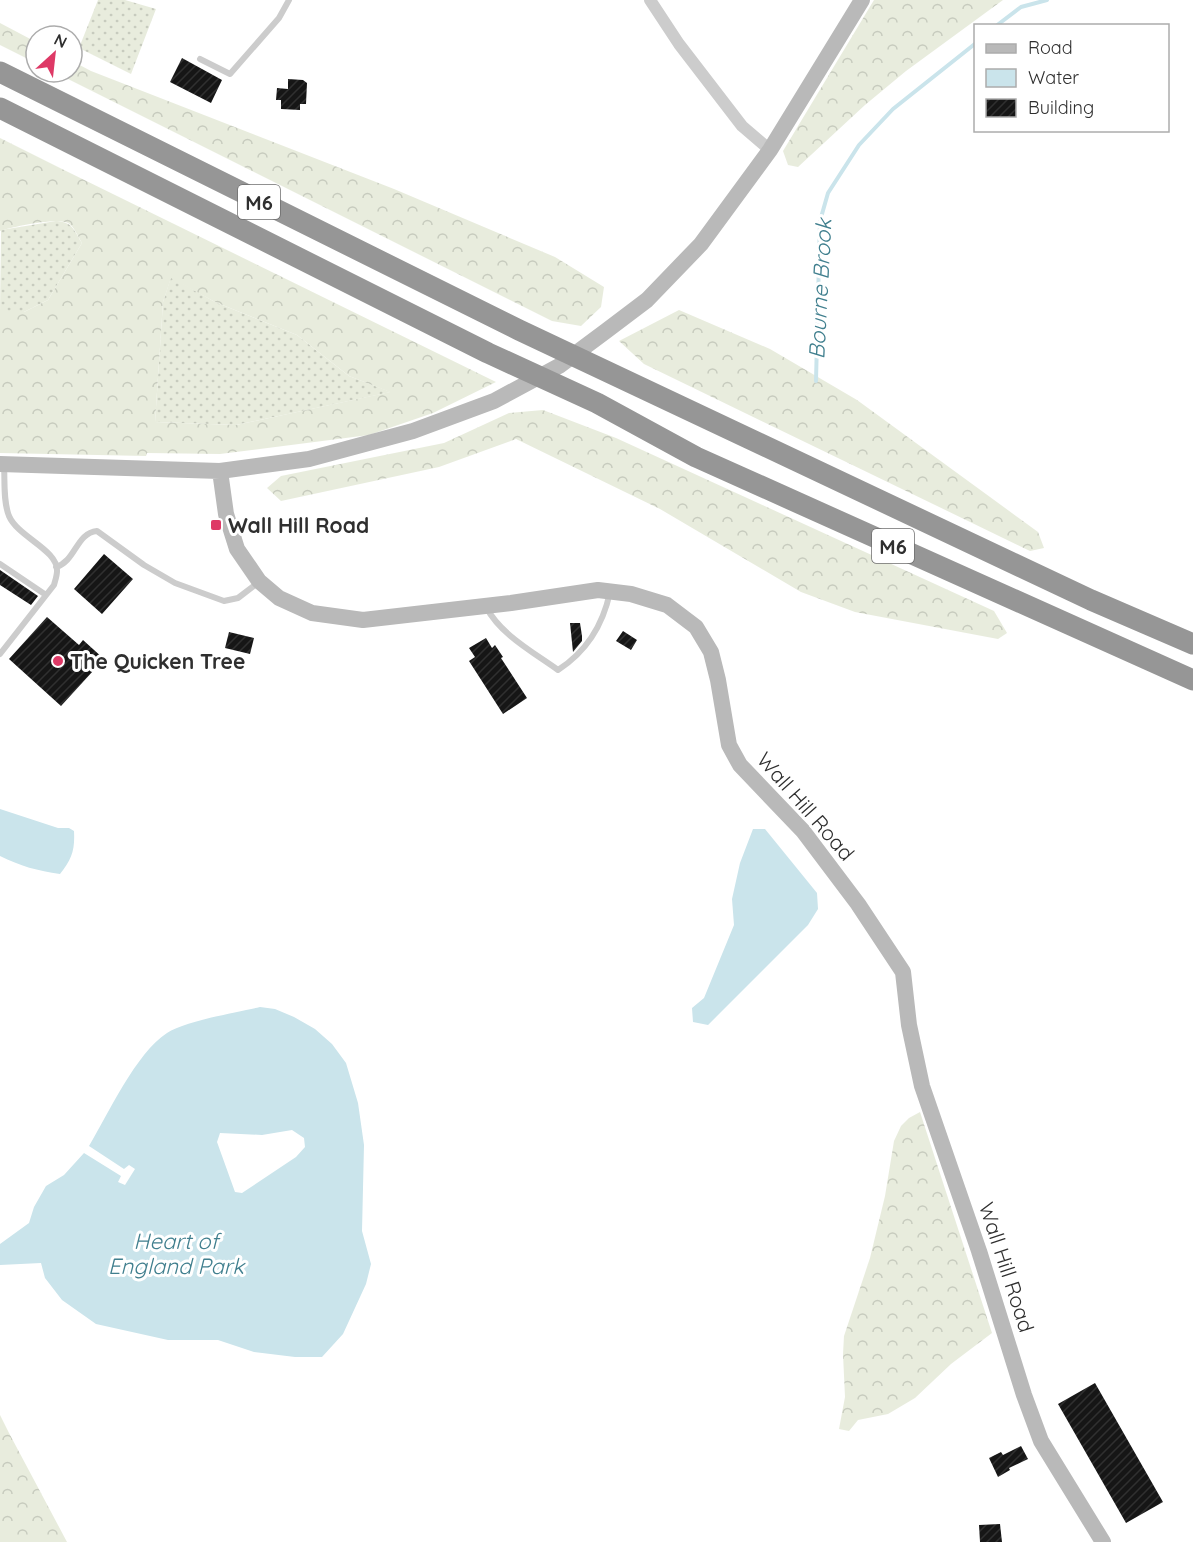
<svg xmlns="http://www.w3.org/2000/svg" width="1193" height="1542" font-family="Quicksand,sans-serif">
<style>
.grass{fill:url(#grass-dots)}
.forest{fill:url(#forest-crowns);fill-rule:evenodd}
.water{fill:#cae4eb;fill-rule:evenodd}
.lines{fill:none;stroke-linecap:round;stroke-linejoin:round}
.stream{stroke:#cae4eb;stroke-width:4}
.building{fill:url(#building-hatch)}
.lane{stroke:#ccc;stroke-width:6}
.street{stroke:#ccc;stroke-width:12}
.secondary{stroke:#b9b9b9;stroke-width:16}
.highway{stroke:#969696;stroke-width:21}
.poi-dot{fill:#de3966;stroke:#fff;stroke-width:2}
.labels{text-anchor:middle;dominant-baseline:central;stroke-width:6;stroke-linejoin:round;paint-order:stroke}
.shield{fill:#fff;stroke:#6d6d6d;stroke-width:1.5}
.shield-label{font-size:20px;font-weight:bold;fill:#2f2f2f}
.poi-label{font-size:21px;font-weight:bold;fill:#2f2f2f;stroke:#fff;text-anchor:start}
.street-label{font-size:21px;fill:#2f2f2f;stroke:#fff}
.water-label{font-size:22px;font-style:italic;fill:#407f8e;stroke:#fff}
</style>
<defs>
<pattern id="grass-dots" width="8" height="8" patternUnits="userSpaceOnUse" patternTransform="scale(1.5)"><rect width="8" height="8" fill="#e8ecdd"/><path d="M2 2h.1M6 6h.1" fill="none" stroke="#c7cbbe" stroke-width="1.8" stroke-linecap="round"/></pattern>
<pattern id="forest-crowns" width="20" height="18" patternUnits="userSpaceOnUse" patternTransform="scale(1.5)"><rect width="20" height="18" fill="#e8ecdd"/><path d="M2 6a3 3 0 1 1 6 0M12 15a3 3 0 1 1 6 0" fill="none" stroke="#c7cbbe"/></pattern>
<pattern id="building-hatch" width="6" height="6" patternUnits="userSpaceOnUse" patternTransform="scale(1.5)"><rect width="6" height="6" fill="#161616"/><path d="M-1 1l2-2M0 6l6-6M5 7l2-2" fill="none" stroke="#303030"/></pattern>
</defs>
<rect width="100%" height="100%" fill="#fff"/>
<path class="grass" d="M98 0H125L156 9 131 74 79 48Z
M56 221C73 222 73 229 82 243L48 300 24 312H0L1 230Z
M171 277 215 302 297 335 349 376 391 392 236 425 155 422 163 302Z"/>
<path class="forest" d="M874 0H1003L906 71 865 105 798 167 788 165 783 151Z
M0 23 36 42V63L0 45Z
M72 61 91 71 394 189 555 257 604 287 601 307 581 326 552 321 54 72H72Z
M0 138 64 170 496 382 433 413 369 435 220 454 147 453 146 456 0 453V312H24L48 300 82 243C78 237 74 226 68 223 58 217 10 227 0 231ZM171 278 215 302 297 335 349 376 390 392 236 425 155 422 163 302Z
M679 310 770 349 857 400 1038 532 1044 548 1030 551 644 364 619 341Z
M543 410 616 438 994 611 1007 633 998 639 855 612 801 592 660 509 516 439 439 467 281 501 267 488 281 476 444 443 509 413Z
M920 1112 992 1333 951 1364 915 1398 888 1414 858 1420 849 1431 839 1429 845 1397 843 1354 844 1336 870 1258 885 1196 894 1141 901 1126 909 1118Z
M0 1415 9 1433 67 1542H0Z"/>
<path class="water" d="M0 809 58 828H69L74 831C75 850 72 859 60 874 38 871 20 866 0 856Z
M753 829H765L817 893 818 909 808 925 708 1025 693 1022 692 1008 704 998 734 925 732 899 740 863Z
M260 1007 275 1009 294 1017 315 1029 332 1044 346 1063 358 1103 364 1145 362 1231 371 1264 366 1284 343 1334 322 1357H295L254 1352 218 1340H168L96 1324 62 1300 45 1278 41 1263 0 1265V1244L29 1223 34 1207 46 1186 64 1175 84 1153 121 1176 118 1182 125 1185 135 1169 129 1165 124 1169 89 1146C108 1114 136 1053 167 1033 185 1021 238 1012 260 1007ZM292 1130 304 1138 305 1147 296 1157 242 1193 235 1192 217 1142 220 1133 262 1135Z"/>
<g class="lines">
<path class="stream" d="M996 26 1021 7 1047 0
M816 381 820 221 828 193 859 145 893 109 976 43"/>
</g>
<path class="building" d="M182 58 222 80 211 103 170 82Z
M288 79 303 80 307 83 306 104H300V110L281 109V100H276L277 88 288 89Z
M104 554 133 579 102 614 74 589Z
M0 570 38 596 31 605 0 585Z
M47 617 79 645 83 640 104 659 61 706 9 659Z
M570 623H580L582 636V641L573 652Z
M623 631 637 640 631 650 616 641Z
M229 632 254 638 250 654 225 648Z
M486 638 492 648 495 645 503 657 501 658 527 698 503 714 469 661 475 657 469 648Z
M1095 1383 1163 1502 1126 1523 1058 1404Z
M1021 1446 1028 1459 1009 1468 1010 1470 998 1477 989 1458 1001 1452 1003 1455Z
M1000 1524 1002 1542H980L979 1525Z"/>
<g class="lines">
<path class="lane" d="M200 59 230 74 279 18 289 0
M0 564 46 595
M56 567C76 561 76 533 97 531L144 565 175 583 224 601 238 598 259 582
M486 607C501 635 533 652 558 670 586 652 603 625 610 592
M0 654 54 585C55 581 57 576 57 571 58 550 18 537 9 516 3 501 5 481 4 465"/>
<path class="street" d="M650 0 679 44 742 126 770 150"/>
<path class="secondary" d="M0 464 220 471 309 459 413 431 494 401 559 366 606 331 647 300 701 244 770 150 862 0
M220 471 226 514 237 549 259 581 279 598 312 613 363 620 511 603 598 590 631 594 667 605 696 627 711 652 718 680 729 745 740 765 803 831 858 904 903 972 909 1025 922 1086 979 1251 1024 1395 1041 1441 1103 1542"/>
<path class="highway" d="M0 72 519 330 1091 600 1193 644
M0 108 488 353 597 403 696 457 1193 680"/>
</g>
<g class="poi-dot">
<rect x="210" y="519" width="12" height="12" rx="3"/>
<circle cx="58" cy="661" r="6"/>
</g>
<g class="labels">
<g class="shield">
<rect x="238" y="185" width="42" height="34" rx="4.5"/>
<rect x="872" y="529" width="42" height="34" rx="4.5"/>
</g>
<g class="shield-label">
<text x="259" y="202">M6</text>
<text x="893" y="546">M6</text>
</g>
<g class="poi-label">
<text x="228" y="525">Wall Hill Road</text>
<text x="70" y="661">The Quicken Tree</text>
</g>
<g class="street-label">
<text transform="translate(806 806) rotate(49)">Wall Hill Road</text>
<text transform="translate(1007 1267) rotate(72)">Wall Hill Road</text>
</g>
<g class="water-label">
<text transform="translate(820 289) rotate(-87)">Bourne Brook</text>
<text x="176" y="1241">Heart of<tspan x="176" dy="25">England Park</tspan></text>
</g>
</g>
<rect x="974" y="24" width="195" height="108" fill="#ffffff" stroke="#acacac" stroke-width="1.5"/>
<rect x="986" y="44" width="30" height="9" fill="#b9b9b9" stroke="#acacac" stroke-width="1.5"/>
<text x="1028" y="54" font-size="18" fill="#2f2f2f">Road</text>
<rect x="986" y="69" width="30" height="18" fill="#cae4eb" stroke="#acacac" stroke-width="1.5"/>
<text x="1028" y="84" font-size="18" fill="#2f2f2f">Water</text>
<rect x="986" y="99" width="30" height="18" fill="url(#building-hatch)" stroke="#acacac" stroke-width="1.5"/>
<text x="1028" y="114" font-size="18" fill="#2f2f2f">Building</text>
<g transform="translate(54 54) rotate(27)"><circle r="28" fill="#ffffff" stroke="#acacac" stroke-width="1.5"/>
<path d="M0-4.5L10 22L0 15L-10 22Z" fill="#de3966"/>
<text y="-9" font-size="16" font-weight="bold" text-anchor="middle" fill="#2f2f2f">N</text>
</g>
</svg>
